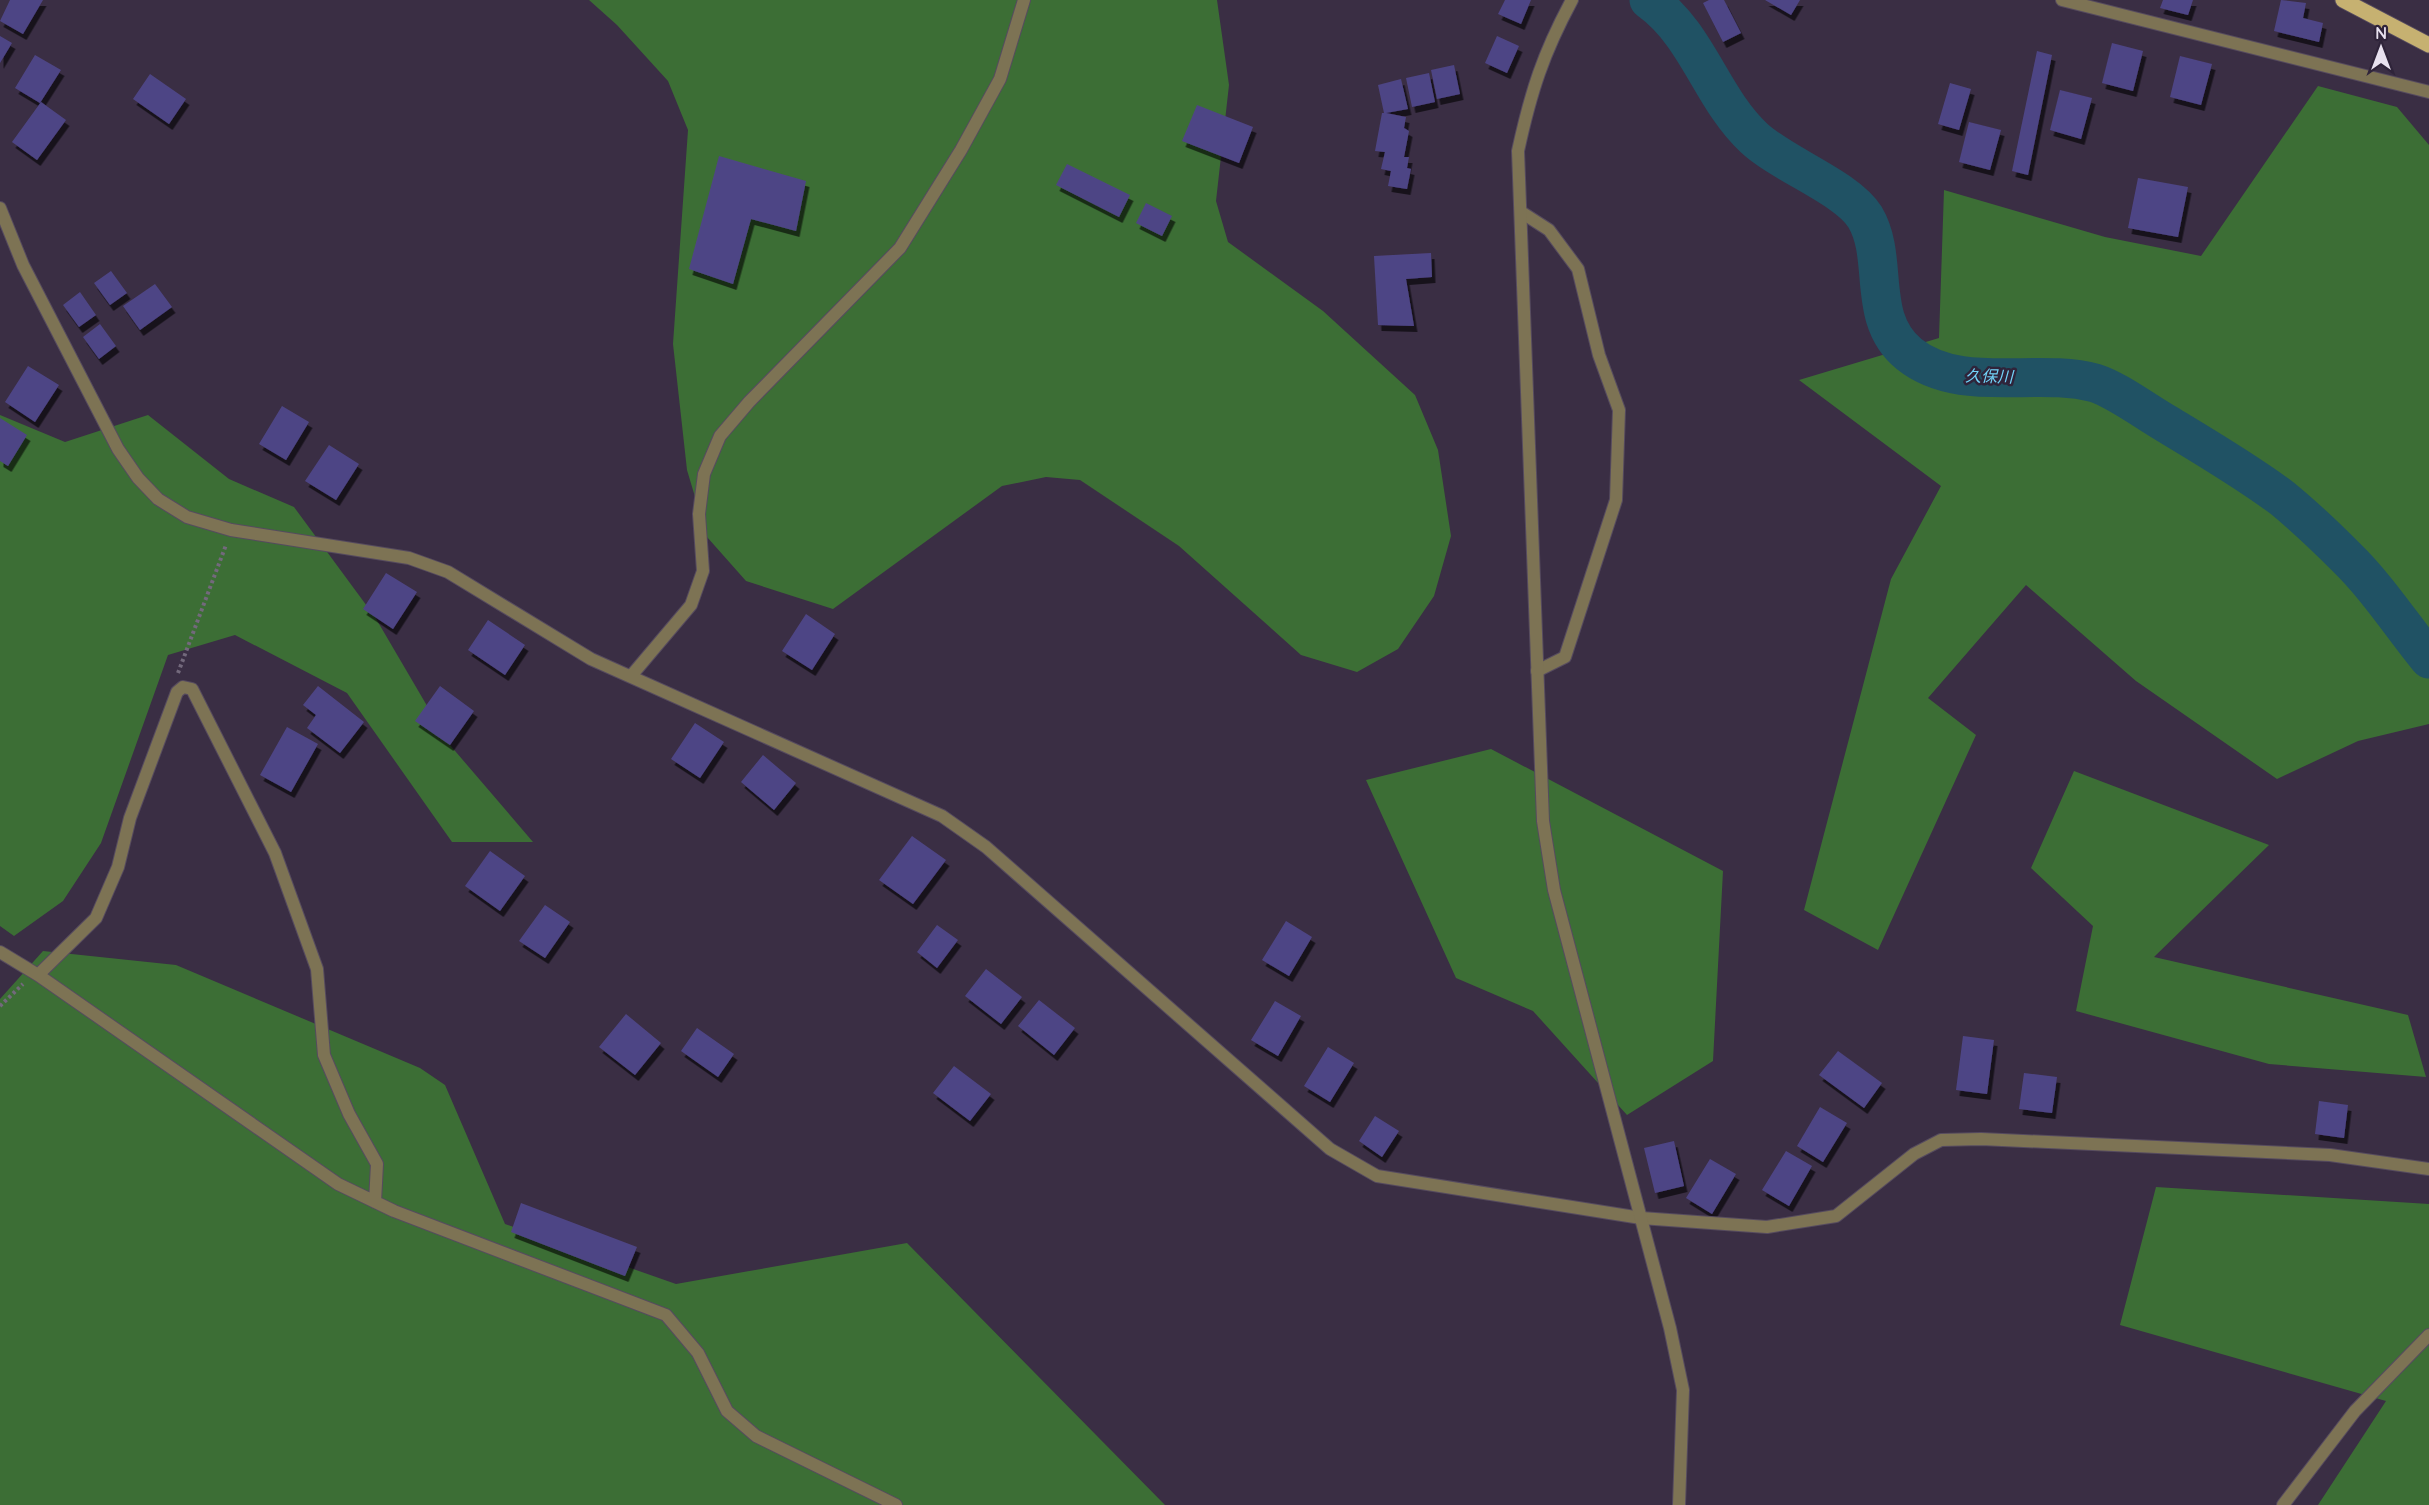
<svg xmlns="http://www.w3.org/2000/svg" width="2429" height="1505" font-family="Quicksand,'Noto Sans JP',sans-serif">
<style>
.forest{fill:#3c6e35}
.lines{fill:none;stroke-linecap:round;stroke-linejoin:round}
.river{stroke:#205264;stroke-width:39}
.building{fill:#4e4585;filter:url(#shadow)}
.minor-casing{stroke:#564b5f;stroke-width:14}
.tertiary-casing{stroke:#564b5f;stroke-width:14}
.primary-casing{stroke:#564b5f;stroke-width:17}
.path{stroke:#73697c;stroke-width:4;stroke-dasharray:3 3;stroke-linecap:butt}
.minor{stroke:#7d7354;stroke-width:12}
.tertiary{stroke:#7d7354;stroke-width:12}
.primary{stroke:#c6b171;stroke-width:15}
.labels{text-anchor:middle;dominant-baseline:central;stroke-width:5;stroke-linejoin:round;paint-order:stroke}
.water-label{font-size:16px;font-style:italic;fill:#72d4f9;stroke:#2f243a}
</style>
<defs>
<filter id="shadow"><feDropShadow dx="3.5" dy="6" stdDeviation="0" flood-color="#0009"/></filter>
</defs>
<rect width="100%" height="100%" fill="#3a2e44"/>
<path class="forest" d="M589 0H1217L1229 85 1216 201 1228 242 1323 311 1415 395 1438 450 1451 536 1434 596 1398 649 1357 672 1301 655 1179 546 1080 480 1046 477 1002 486 833 609 746 581 707 537 687 470 673 344 688 130 668 81 617 25Z
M2318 86 2397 107 2429 145V724L2358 741 2277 779 2136 681 2026 585 1928 698 1976 735 1878 950 1804 910 1891 579 1941 486 1799 380 1939 338 1944 190 2105 237 2201 256Z
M0 415 65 442 148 415 229 479 294 507 375 617 450 745 533 842H452L347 693 235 635 168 655 101 843 63 901 14 936 0 926Z
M1491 749 1723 871 1713 1061 1627 1115 1533 1011 1456 978 1366 780Z
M2074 771 2269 845 2154 957 2408 1015 2426 1077 2269 1064 2076 1011 2093 926 2031 868Z
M43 951 176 965 420 1068 445 1085 505 1224 676 1284 907 1243 1165 1505H0V999Z
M2156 1187 2429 1204V1505H2318L2386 1401 2120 1325Z"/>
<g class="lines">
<path class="river" d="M1649 0C1698 35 1711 98 1754 138 1783 165 1846 187 1865 217 1890 259 1865 318 1909 354 1960 395 2036 367 2095 383 2117 390 2146 412 2167 424 2205 447 2246 471 2282 498 2304 516 2326 537 2346 557 2377 587 2402 626 2429 659"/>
</g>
<path class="building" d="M10 0H43L23 34 0 21Z
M1505 0H1531L1521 24 1498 14Z
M1709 0H1724L1741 33 1723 42 1703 3Z
M1765 0H1800L1791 15Z
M2163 0H2193L2188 15 2160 8Z
M2281 0 2306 3 2303 18 2323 23 2319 42 2274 31Z
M0 36 12 43 0 63Z
M1497 36 1519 46 1507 73 1485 63Z
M2112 43 2143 51 2133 91 2102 83Z
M2037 51 2052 55 2028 175 2012 171Z
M35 55 61 70 40 103 15 88Z
M2180 56 2212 64 2201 105 2170 97Z
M1454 65 1460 94 1437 99 1431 70Z
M1429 73 1435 102 1412 107 1406 78Z
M150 74 186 99 169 124 133 99Z
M1401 79 1408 109 1386 113 1406 117 1404 128 1409 131 1404 157H1409L1407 168 1411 169 1407 189 1388 186 1391 171 1381 169 1385 152 1375 151 1382 113H1384L1378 85Z
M1950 83 1971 89 1959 130 1938 124Z
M2060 90 2092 98 2081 139 2050 130Z
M41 102 66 120 37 160 12 142Z
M1197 105 1253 127 1239 163 1182 141Z
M1969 122 2001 130 1990 170 1959 162Z
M719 156 806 181 796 231 751 219 733 284 689 269Z
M1067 164 1130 195 1119 217 1056 185Z
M2138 178 2188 187 2178 237 2128 228Z
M1146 203 1172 216 1162 236 1136 223Z
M1431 253 1432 277 1406 279 1414 326 1378 325 1374 256Z
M111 271 127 293 110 305 94 283Z
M155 284 172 307 140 330 123 306Z
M80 292 96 315 79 327 63 305Z
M100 324 116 346 99 359 83 337Z
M28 366 59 385 35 422 5 402Z
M282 406 309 422 286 460 259 444Z
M0 418 27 435 8 466 0 461Z
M329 445 359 464 336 500 305 481Z
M386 573 417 592 393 629 363 609Z
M806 614 835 634 812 670 782 651Z
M488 620 525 645 505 675 468 650Z
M318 686 364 722 340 753 307 728 316 715 303 705Z
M440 686 474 711 450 745 415 721Z
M695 723 724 742 700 778 671 759Z
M287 727 318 744 291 792 260 775Z
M763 755 796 783 774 810 741 782Z
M912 836 946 860 913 904 879 880Z
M490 851 525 876 500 911 465 886Z
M545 905 570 922 545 958 519 941Z
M1286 921 1312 937 1289 976 1262 960Z
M937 925 958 940 937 968 917 952Z
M986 969 1022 997 1001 1024 965 996Z
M1039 1000 1075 1028 1054 1055 1018 1026Z
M1275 1001 1301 1016 1278 1056 1251 1040Z
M626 1014 661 1043 635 1075 599 1047Z
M697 1028 734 1054 718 1077 681 1051Z
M1963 1036 1994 1040 1987 1094 1956 1090Z
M1328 1047 1354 1063 1330 1102 1304 1086Z
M1838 1051 1882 1083 1864 1108 1819 1075Z
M954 1066 991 1094 970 1121 933 1093Z
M2024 1073 2057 1077 2052 1113 2019 1109Z
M2319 1101 2348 1105 2344 1138 2315 1134Z
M1820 1107 1847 1123 1823 1162 1797 1146Z
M1375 1116 1399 1131 1382 1157 1359 1141Z
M1674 1141 1684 1186 1655 1193 1644 1148Z
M1786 1151 1812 1166 1789 1206 1762 1190Z
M1710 1159 1736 1174 1712 1214 1686 1198Z
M521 1203 637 1247 625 1276 511 1232Z"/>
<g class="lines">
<g class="minor-casing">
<path id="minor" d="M2062 0 2429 92
M0 208 23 265 118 449 138 478 158 499 187 517 231 530 409 558 448 572 591 659 942 816 986 847 1330 1149 1377 1176 1641 1218 1767 1227 1836 1216 1914 1154 1941 1140 1981 1139 2330 1155 2429 1169
M1521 212 1549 230 1578 269 1599 355 1619 410 1616 500 1565 657 1537 671
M631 676 691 605 703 571 699 514 704 474 720 436 749 402 900 248 961 150 1000 79 1024 0
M0 952 38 975 338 1184 394 1211 666 1315 698 1353 727 1411 756 1436 896 1505
M38 975 96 918 118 867 130 818 177 692 183 687 192 689 275 853 317 969 324 1055 349 1114 377 1164 375 1202
M2283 1505 2355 1411 2429 1335"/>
</g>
<g class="tertiary-casing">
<path id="tertiary" d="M1572 0C1543 54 1531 91 1518 151L1543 821 1554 890 1670 1328 1683 1390 1679 1505"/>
</g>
<g class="primary-casing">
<path id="primary" d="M2343 0 2429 45"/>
</g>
<path class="path" d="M178 673 226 545
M0 1006 23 984"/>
<use href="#minor" class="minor"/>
<use href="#tertiary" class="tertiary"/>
<use href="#primary" class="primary"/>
</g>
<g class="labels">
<g class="water-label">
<text transform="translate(1989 376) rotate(1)">久保川</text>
</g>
</g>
<g transform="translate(2381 48)" stroke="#2f243a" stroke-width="4.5" paint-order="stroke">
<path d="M0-4.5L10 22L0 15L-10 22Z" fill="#e8e1ef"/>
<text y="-9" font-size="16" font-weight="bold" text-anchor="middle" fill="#e8e1ef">N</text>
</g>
</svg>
